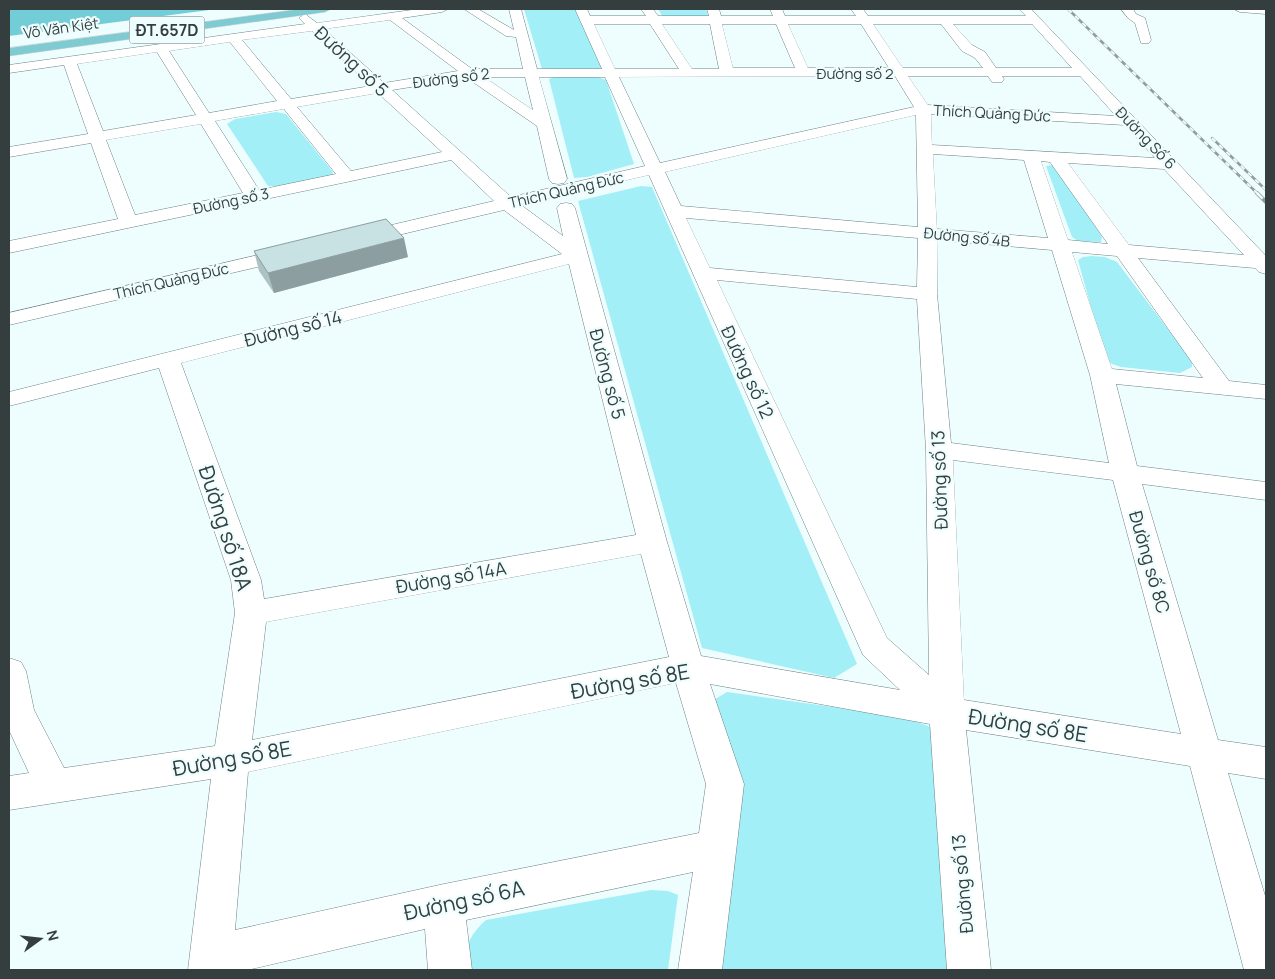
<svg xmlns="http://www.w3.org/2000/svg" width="1275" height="979" font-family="Manrope,sans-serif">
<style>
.green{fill:#a3eff7}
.water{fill:#73cdd6}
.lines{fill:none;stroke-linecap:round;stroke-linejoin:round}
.minor-casing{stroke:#6c8285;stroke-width:1}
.major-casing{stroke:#d6d8d9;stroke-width:1}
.minor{fill:#fff;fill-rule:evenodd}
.major{fill:#80cbd2;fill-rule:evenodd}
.rail-far1-casing{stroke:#919e9f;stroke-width:2.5}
.rail-casing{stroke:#919e9f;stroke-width:4}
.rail-far1{stroke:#eefdfe;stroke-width:2;stroke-dasharray:5;stroke-linecap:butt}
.rail{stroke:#eefdfe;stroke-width:2.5;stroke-dasharray:8;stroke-linecap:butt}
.wall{fill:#acc2c3}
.shaded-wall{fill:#8c9e9f}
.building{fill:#c8e1e3;stroke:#8c9e9f}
.labels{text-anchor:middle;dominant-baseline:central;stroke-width:4.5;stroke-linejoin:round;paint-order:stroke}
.far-street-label{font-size:15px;fill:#343e3f;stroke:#eefdfe}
.shield{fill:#eefdfe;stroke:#6c7778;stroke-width:1}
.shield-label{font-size:16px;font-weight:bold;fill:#343e3f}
.street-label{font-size:18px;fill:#343e3f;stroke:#eefdfe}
.near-street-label{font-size:21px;fill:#343e3f;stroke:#eefdfe}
</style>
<rect width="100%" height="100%" fill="#eefdfe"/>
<path class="green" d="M524 9H576L603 68 594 70 542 69Z
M658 9H706L708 16 663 17Z
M554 77H598L606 80 634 164 587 177 574 178 549 79Z
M276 112 286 114 333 172 332 175 287 186H268L227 124 235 119Z
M1052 165 1060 170 1102 237 1101 242 1078 241 1072 237 1046 166Z
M641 186 652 187 857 664 834 678 702 648 578 201Z
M1092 256 1105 257 1117 262 1192 361V367L1180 373 1121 367 1112 364 1105 359 1078 260 1083 257Z
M727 692 904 717 936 729 950 970H720L737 797 712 701Z
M651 890 668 891 678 895 668 970H464C462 950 471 933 486 920Z"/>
<path class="water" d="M9 9H217L9 36Z"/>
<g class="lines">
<g class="minor-casing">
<path id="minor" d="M419 9H448L442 12 402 18 472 69H523L516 37 506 36 464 9H478L514 30 509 9H521L537 69H602L575 9H587L590 16H646L641 9H653L658 16H709L707 9H719L721 16H773L770 9H782L785 16H856L851 9H863L868 16H1026L1019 9H1031L1266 256V274L1259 272 1255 268 1138 258 1229 381 1266 385V399L1116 384 1137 466 1266 482V500L1142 484 1218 740 1266 747V779L1228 773 1266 899V970H1244L1190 766 966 730 991 970H947L930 724 710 684 744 784 722 970H678L693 872 466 920 472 970H428L425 929 247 970H188L211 779 9 810V776L29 773 9 730V658L21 662 26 671 34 710 64 768 215 746 235 613 231 580 159 368 9 406V392L562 254 504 210 360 244 353 242 350 238 353 234 494 201 451 160 9 253V241L118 219 91 143 9 157V147L88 134 64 65 9 73V65L305 24 299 18 305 14 317 23ZM390 20 458 71 384 83 324 29ZM594 24H650L679 69H615ZM662 24H710L719 69H692ZM722 24H776L795 68H733ZM788 24H861L889 68H808ZM873 24H941L962 51 975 58 983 68H903ZM953 24H1032L1072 68H996L985 52 972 45ZM312 31 371 86 291 99 242 40ZM230 42 277 101 209 113 169 51ZM157 52 196 115 103 131 77 64ZM895 76 914 107 660 163 619 77ZM908 76H988L992 82H1002L1004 79 1002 76H1080L1116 116 928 105ZM484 77H525L533 110ZM539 77H605L645 166 511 197 392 90 467 78 537 126 549 179 552 183 558 184 564 183 567 179ZM378 93 442 152 351 171 297 107ZM284 109 336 174 259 190 215 121ZM931 114 1125 125 1155 158 932 145ZM916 115 918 227 681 206 665 172ZM201 124 243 193 135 215 106 140ZM933 154 1024 160 1048 238 937 229ZM1041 161 1050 162 1108 244 1068 240ZM1068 163 1164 169 1244 255 1129 245ZM649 175 859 646 863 655 900 690 701 656 667 542 575 208 572 204 566 203 560 204 557 208 563 236 521 205ZM686 218 918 238 917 287 710 268ZM937 240 1052 250 1090 375 1109 463 951 443 937 294ZM1072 252 1117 256 1203 378 1112 369ZM569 264 636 535 264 599 261 580 181 363ZM717 280 917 299 926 450 929 675 887 638ZM953 460 1113 480 1181 734 964 700ZM641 554 669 657 252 740 266 622ZM676 683 706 784 699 833 444 884 235 930 248 772Z
M1121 9H1133L1136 14 1145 18 1151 40 1149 43H1141L1135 23 1128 18Z
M1234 9H1266V14L1240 12Z
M293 247 300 249 303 253 300 257 9 325V313Z"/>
</g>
<g class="major-casing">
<path id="major" d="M301 9H331L325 12 9 56V48Z"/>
</g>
<use href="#minor" class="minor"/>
<use href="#major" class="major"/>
<g class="rail-far1-casing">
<path id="rail-far1" d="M1068 9 1258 194
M1212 138 1266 190"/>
</g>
<g class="rail-casing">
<path id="rail" d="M1257 193 1266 202"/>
</g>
<use href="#rail-far1" class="rail-far1"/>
<use href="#rail" class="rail"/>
</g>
<path class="wall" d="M254 251 408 257 274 293 259 271Z"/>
<path class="shaded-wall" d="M404 238 408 257 274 293 268 273Z"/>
<path class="building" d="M386 219 404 238 268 273 254 251Z"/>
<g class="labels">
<g class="far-street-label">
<text transform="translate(61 28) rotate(-8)">Võ Văn Kiệt</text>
<text x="855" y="73">Đường số 2</text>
<text transform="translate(451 78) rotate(-7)">Đường số 2</text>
<text transform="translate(992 113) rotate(3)">Thích Quảng Đức</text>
<text transform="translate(1146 138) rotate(46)">Đường Số 6</text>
<text transform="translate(566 190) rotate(-13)">Thích Quảng Đức</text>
<text transform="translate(231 201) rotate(-12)">Đường số 3</text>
<text transform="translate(967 237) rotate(6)">Đường số 4B</text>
<text transform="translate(171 281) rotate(-13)">Thích Quảng Đức</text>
</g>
<rect class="shield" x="129.5" y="16.5" width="75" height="27" rx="4"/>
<g class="shield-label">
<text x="167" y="30">ĐT.657D</text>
</g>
<g class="street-label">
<text transform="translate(352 61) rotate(43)">Đường số 5</text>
<text transform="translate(293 328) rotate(-14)">Đường số 14</text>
<text transform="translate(748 372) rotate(65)">Đường số 12</text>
<text transform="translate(608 374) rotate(75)">Đường số 5</text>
<text transform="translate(939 480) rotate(-92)">Đường số 13</text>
<text transform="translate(1150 562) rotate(74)">Đường số 8C</text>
<text transform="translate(451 577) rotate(-10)">Đường số 14A</text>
<text transform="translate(962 884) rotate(-95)">Đường số 13</text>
</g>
<g class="near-street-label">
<text transform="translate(226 528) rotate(72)">Đường số 18A</text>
<text transform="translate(630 681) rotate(-10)">Đường số 8E</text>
<text transform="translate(1028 725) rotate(9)">Đường số 8E</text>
<text transform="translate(232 758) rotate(-10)">Đường số 8E</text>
<text transform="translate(464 900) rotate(-12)">Đường số 6A</text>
</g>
</g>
<rect width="1275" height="979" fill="none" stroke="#343e3f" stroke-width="20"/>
<g transform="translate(40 939) rotate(75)" stroke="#eefdfe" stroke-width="4" paint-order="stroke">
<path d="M0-4L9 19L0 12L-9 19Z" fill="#343e3f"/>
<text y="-8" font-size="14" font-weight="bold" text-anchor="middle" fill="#343e3f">N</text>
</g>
</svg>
